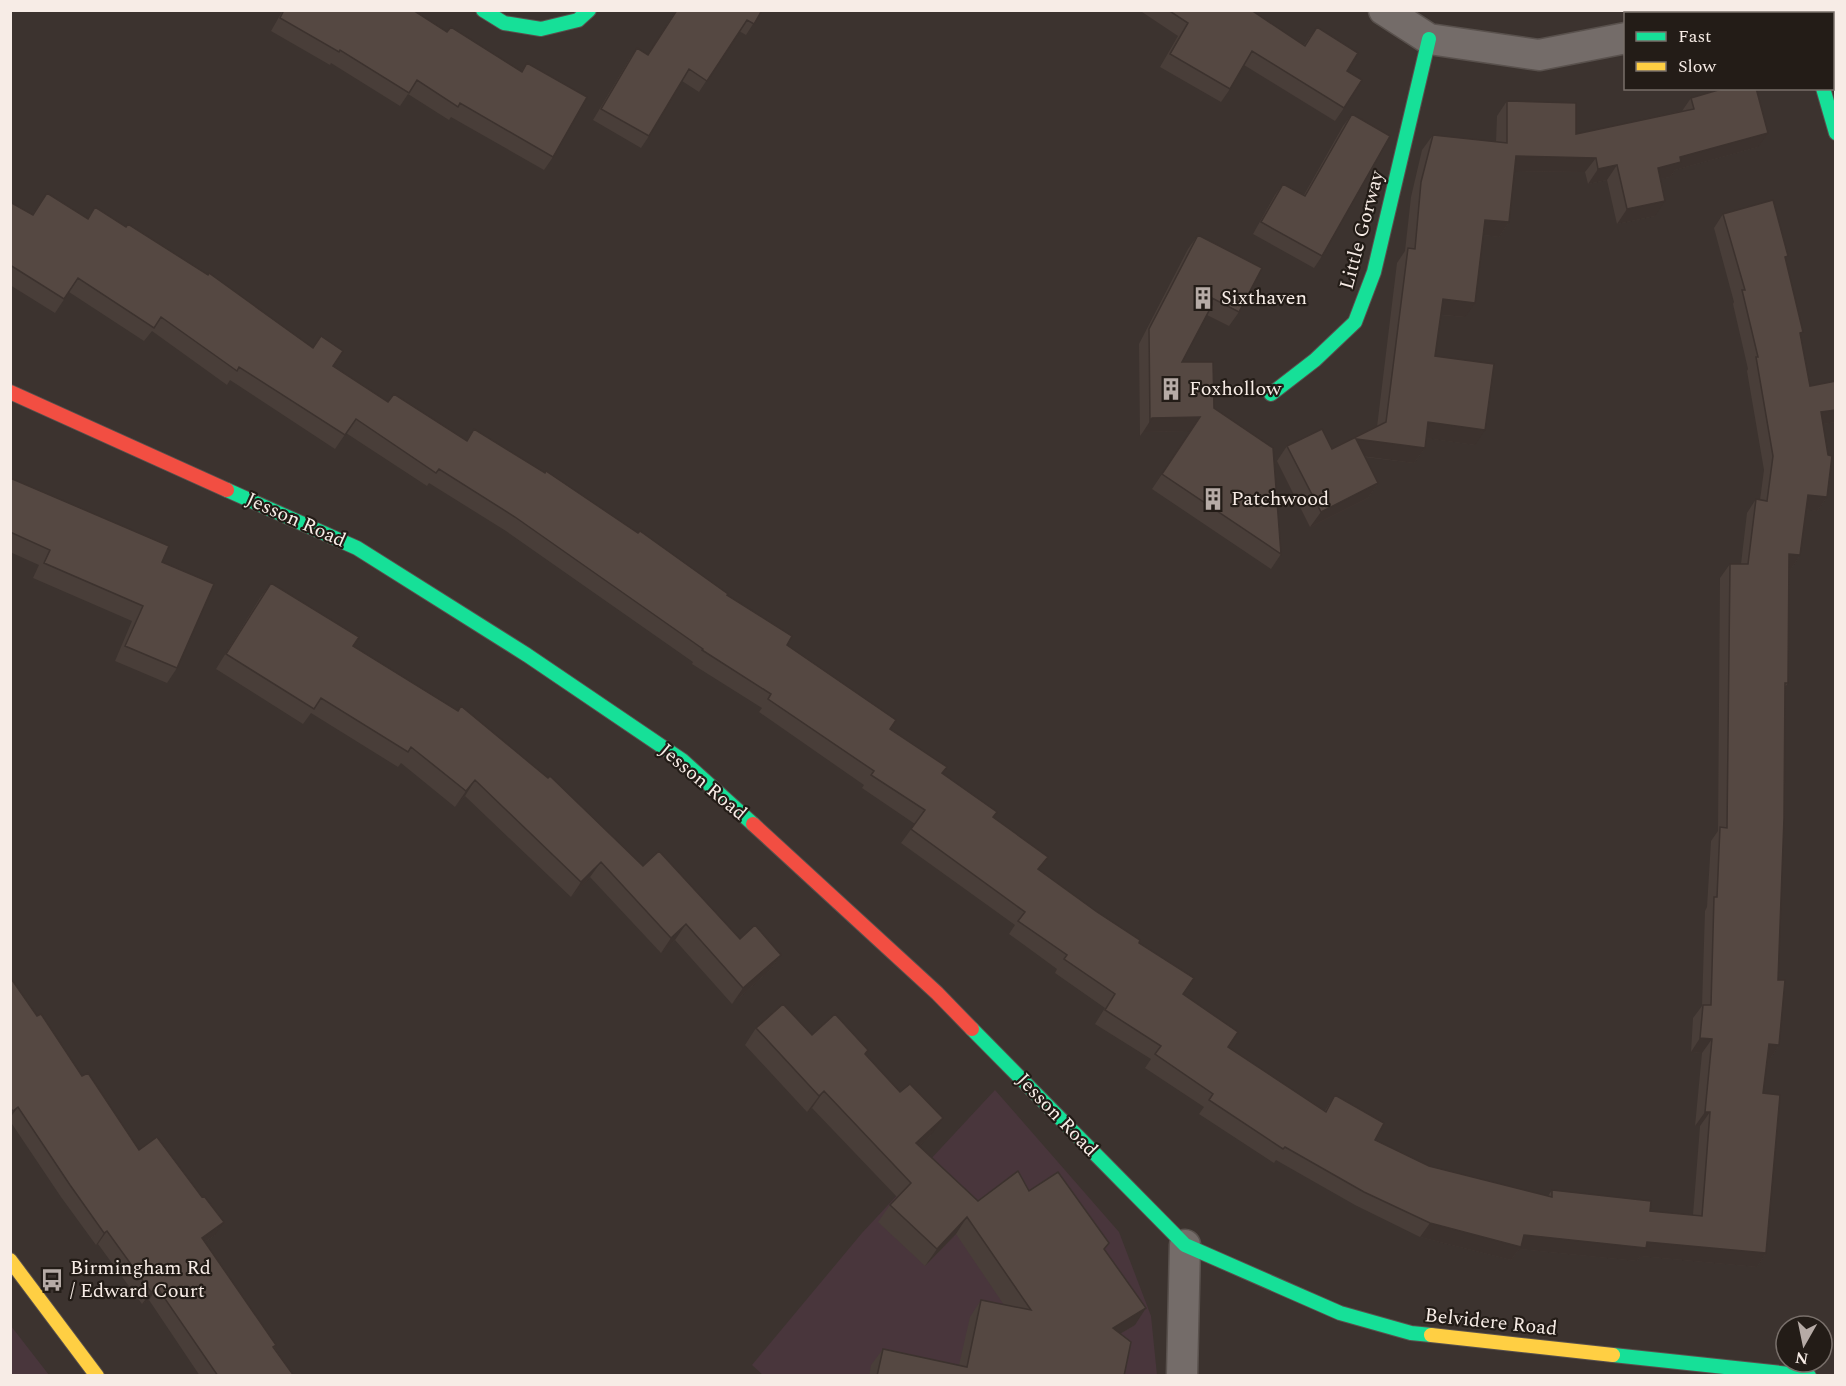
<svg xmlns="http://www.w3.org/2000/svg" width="1846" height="1386" font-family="Spectral,serif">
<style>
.education{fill:#49363c}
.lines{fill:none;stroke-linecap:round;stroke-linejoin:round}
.street-casing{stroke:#59514d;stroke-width:33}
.fast-casing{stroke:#59514d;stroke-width:16}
.slow-casing{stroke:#59514d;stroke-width:16}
.jam-casing{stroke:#59514d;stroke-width:16}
.street{stroke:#746c69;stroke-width:30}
.fast{stroke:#16e098;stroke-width:14}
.slow{stroke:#ffcf43;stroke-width:14}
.jam{stroke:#f24e42;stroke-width:14}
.wall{fill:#493e39}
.shaded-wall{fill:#3c322e}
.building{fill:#554842;stroke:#3c322e;stroke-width:1.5}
.labels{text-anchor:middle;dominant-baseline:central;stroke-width:4.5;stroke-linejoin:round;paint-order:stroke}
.street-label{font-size:20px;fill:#f7ece6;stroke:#231c17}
.poi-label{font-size:20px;fill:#f7ece6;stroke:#231c17;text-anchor:start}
</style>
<rect width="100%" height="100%" fill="#3c332f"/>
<path class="education" d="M995 1090 1119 1232 1151 1316 1157 1375 764 1376 752 1365 862 1233Z
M11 1326 49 1375H11Z"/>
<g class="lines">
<g class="street-casing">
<path id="street" d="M1384 10 1429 39 1539 55 1626 38
M1803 10V14
M1681 14 1687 10
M1182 1376 1185 1245"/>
</g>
<g class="fast-casing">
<path id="fast" d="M483 10 504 23 541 29 578 20 589 10
M1823 88 1836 133
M1271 394 1315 360 1355 322 1374 272 1429 39
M227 490 357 548 527 655 682 760 753 824
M972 1029 1185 1245 1340 1313 1411 1333 1431 1335
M1613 1355 1809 1376"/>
</g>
<g class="slow-casing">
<path id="slow" d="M10 1260 97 1376
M1431 1335 1613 1355"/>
</g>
<g class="jam-casing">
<path id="jam" d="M10 392 227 490
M753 824 937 993 972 1029"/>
</g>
<use href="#street" class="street"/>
<use href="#fast" class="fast"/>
<use href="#slow" class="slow"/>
<use href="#jam" class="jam"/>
</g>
<path class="wall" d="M283 10H413L447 32 521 72 527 63 553 157 544 170 451 117 449 120 408 94 400 106 331 63 330 65 271 31Z
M676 10H762L746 35 739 31 699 92 682 81 649 136 641 148 593 120 629 60 637 48 648 55Z
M1139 10H1251L1304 45 1317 27 1347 71 1344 108 1335 121 1244 65 1230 89 1221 102 1160 67 1178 36Z
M1691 98 1758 147 1675 170 1670 177 1660 179 1655 216 1617 224 1607 180 1588 184 1585 172 1514 171 1509 222 1499 237 1483 235 1465 317 1441 315 1435 356 1475 445 1426 438 1425 448 1414 463 1365 457 1378 483 1368 498 1310 527 1277 461 1287 446 1332 449 1377 427 1397 263 1405 251 1411 197 1422 150 1433 135 1496 142 1497 116 1507 101 1576 134 1682 111Z
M1352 114 1322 256 1314 268 1253 234 1275 195 1283 184 1304 195 1343 126Z
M47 193 87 219 95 207 388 402 466 441 474 429 727 595 787 645 890 729 993 817 1039 870 1139 943 1228 1047 1325 1111 1335 1095 1375 1140 1429 1166 1548 1196 1552 1190 1650 1211 1693 1215 1700 1126H1695L1702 1053 1691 1052 1693 1018 1702 1006 1705 911 1707 907 1711 841 1718 831 1720 578 1730 564H1741L1747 513 1756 499 1760 500 1764 470 1747 371 1748 369 1733 304 1734 302 1714 228 1723 214 1786 260 1810 386 1836 422 1823 424 1827 497 1817 511 1806 509 1800 555 1791 569H1789L1788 683 1785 687 1778 980 1779 1045 1770 1059H1767L1763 1093 1766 1253 1757 1267 1640 1256 1637 1261 1519 1249 1511 1260 1420 1237 1355 1205 1276 1160 1274 1163 1199 1114 1204 1107 1145 1068 1151 1059 1095 1024 1105 1008 1055 973 1057 969 1009 934 1015 925 901 843 915 824 862 788 864 785 759 712 762 708 692 664 693 662 506 531 429 483 427 486 346 433 335 449 230 380 227 385 152 331 144 341 69 292 55 313 10 285V202L32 215Z
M1198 235 1239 312 1229 326 1207 315 1182 362 1214 408 1281 554 1271 569 1152 489 1191 431 1143 432 1140 436 1139 344 1188 249Z
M10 478 162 562 177 668 167 683 115 661 132 621 33 578 39 565 10 552Z
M271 583 740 939 781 955 770 970 732 1004 675 940 661 953 590 877 571 897 465 796 455 807 401 763 398 767 311 713 303 724 216 669 260 598Z
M10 977 37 1016 82 1076 139 1150 215 1235 205 1242 276 1345 274 1347 294 1376H200L149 1300 142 1304 98 1244 96 1245 61 1197 10 1121Z
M756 1028 812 1035 865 1055 931 1135 919 1146 978 1201 1029 1191 1104 1249 1135 1325 1120 1334 1124 1376H869L871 1365 883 1349 959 1365 970 1317 981 1300 1004 1305 956 1234 925 1266 878 1222 890 1205 897 1197 812 1108 807 1112 745 1045Z"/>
<path class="shaded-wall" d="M1768 133 1758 147 1675 170 1670 177 1647 182 1658 168 1680 157Z
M1516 156 1596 158 1585 172 1506 171Z
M1617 165 1607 180 1588 184 1598 169Z
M1665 201 1655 216 1617 224 1627 209Z
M1485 220 1509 222 1499 237 1475 234Z
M1443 299 1475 303 1465 317 1433 314Z
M1836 410V422L1811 426 1821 412Z
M1200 417 1191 431 1143 432 1152 418Z
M1428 422 1485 430 1475 445 1418 437Z
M1356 439 1425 448 1414 463 1346 454Z
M1378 483 1368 498 1310 527 1321 512Z
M1808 495 1827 497 1817 511 1798 508Z
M1789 554 1800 555 1791 569 1779 568Z
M475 780 465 796 455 807 466 791Z
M601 862 590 877 571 897 581 882Z
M686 924 675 940 661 953 671 938Z
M781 955 770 970 732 1004 743 988Z
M1700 1038 1712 1039 1702 1053 1691 1052Z
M1769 1044 1779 1045 1770 1059 1759 1058Z
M824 1091 812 1108 807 1112 819 1096Z
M18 1107 10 1118V1114L13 1111Z
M1705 1112H1710L1700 1126H1695Z
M943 1118 931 1135 904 1160 916 1143Z
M967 1217 956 1234 925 1266 937 1249Z
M224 1222 215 1235 193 1250 202 1238Z
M1430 1223 1524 1235 1647 1242 1766 1253 1757 1267 1640 1256 1637 1261 1519 1249 1511 1260 1420 1237Z
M107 1231 98 1244 96 1245 104 1233Z
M157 1287 149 1300 142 1304 151 1292Z
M1146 1308 1135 1325 1101 1345 1113 1328Z"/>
<path class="building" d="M284 10H413L447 32 451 27 522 72 527 63 587 97 553 157 460 103 458 107 417 80 409 93 340 50 339 52 280 18Z
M677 10H762L754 24 747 20 707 81 689 69 649 136 601 109 637 48 648 55Z
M1168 10H1251L1305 46 1317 27 1358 53 1347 71 1362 80 1344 108 1252 51 1230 89 1170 54 1188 23Z
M1725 88H1756L1768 133 1680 157 1681 162 1658 168 1665 201 1627 209 1617 165 1598 169 1596 158 1516 156 1509 222 1485 220 1475 303 1443 299 1435 356 1494 364 1485 430 1428 422 1425 448 1356 439 1378 483 1321 512 1287 446 1322 429 1332 449 1386 422 1408 248 1415 249 1421 182 1433 135 1507 143V101L1576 103V134L1694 109 1691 98Z
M1352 114 1390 136 1322 256 1261 222 1283 184 1305 196Z
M47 193 88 219 95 207 126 227 128 224 208 275 209 273 313 348 321 336 343 351 333 366 388 402 394 394 467 441 474 429 545 473 546 471 638 533 640 531 728 594 727 595 792 636 787 645 896 720 890 729 947 767 942 773 997 812 993 817 1048 857 1038 869 1097 912 1140 940 1139 943 1194 978 1183 994 1238 1032 1228 1047 1326 1112 1335 1095 1384 1123 1375 1140 1429 1166 1552 1197V1190L1651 1201 1650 1211 1702 1216 1710 1112H1705L1712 1039 1700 1038 1703 1005H1711L1714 897H1717L1720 827 1727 828 1730 564H1748L1756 499 1767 501 1773 456 1756 357H1758L1742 290H1745L1723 214 1773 200 1788 256 1785 257 1803 332 1800 333 1810 386 1836 381V410L1821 412 1828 455 1832 456 1827 497 1808 495 1800 555 1789 554 1788 683H1785L1784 818 1778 980H1785L1779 1045 1769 1044 1763 1093 1780 1095 1766 1253 1647 1242 1646 1248 1524 1235 1521 1247 1430 1223 1364 1192 1285 1147 1283 1149 1209 1100 1213 1094 1155 1054 1161 1046 1105 1010 1115 994 1064 959 1067 955 1018 921 1025 912 911 829 925 810 871 775 874 771 768 699 771 694 702 650 703 649 515 517 439 469 436 473 356 419 345 435 239 367 237 371 161 317 154 328 78 278 64 299 10 265V202L33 215Z
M1198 235 1262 268 1239 312 1212 298V305L1182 362H1213L1214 408 1273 448 1281 554 1162 474 1200 417 1152 418 1150 421 1149 329Z
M10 478 169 546 162 562 214 584 177 668 125 646 143 606 44 563 50 550 10 532Z
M271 583 359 637 353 646 458 711 461 706 548 778 550 776 643 866 659 851 740 939 755 925 781 955 743 988 686 924 671 938 601 862 581 882 475 780 466 791 411 747 408 752 321 698 314 709 226 654Z
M10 977 37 1016 41 1014 82 1076 88 1073 139 1150 157 1137 202 1197 204 1196 224 1222 202 1238 276 1345 273 1347 294 1376H218L157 1287 151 1292 107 1231 104 1233 70 1185 18 1107 13 1111 10 1108Z
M783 1004 812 1035 835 1014 868 1050 865 1054 900 1092 910 1084 943 1118 916 1143 978 1201 1018 1171 1029 1191 1058 1172 1109 1243 1104 1249 1146 1308 1113 1328 1131 1342 1124 1376H877L883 1349 967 1367 981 1300 1031 1310 967 1217 937 1249 890 1205 911 1183 824 1091 819 1096 756 1028Z"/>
<defs>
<g id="building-bare" transform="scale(1.8)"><path d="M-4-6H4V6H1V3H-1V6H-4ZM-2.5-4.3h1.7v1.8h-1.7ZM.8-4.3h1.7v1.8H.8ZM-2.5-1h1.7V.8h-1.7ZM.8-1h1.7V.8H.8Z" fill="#b6aba6" stroke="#231c17" stroke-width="2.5" paint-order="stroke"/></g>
<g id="bus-bare" transform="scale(1.8)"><path d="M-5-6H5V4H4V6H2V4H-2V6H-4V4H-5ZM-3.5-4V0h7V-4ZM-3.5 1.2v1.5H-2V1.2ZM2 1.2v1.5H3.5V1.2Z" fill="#b6aba6" stroke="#231c17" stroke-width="2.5" paint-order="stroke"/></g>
</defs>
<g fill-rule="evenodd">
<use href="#building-bare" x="1203" y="298"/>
<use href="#building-bare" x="1171" y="389"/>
<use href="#building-bare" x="1213" y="499"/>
<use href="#bus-bare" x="52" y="1280"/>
</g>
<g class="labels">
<g class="street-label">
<text transform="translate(1362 230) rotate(-75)">Little Gorway</text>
<text transform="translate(296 520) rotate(24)">Jesson Road</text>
<text transform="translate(703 782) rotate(40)">Jesson Road</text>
<text transform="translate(1057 1115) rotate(46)">Jesson Road</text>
<text transform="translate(1491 1322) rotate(6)">Belvidere Road</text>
</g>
<g class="poi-label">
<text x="1221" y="298">Sixthaven</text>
<text x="1189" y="389">Foxhollow</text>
<text x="1231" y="499">Patchwood</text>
<text x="70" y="1268">Birmingham Rd<tspan x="70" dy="23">/ Edward Court</tspan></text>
</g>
</g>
<rect width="1846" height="1386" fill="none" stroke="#f7ece6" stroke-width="24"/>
<rect x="1624" y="12" width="210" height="78" fill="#231c17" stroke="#786f6a" stroke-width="1.5"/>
<rect x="1636" y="32" width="30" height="9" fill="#16e098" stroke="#786f6a" stroke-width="1.5"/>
<text x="1678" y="42" font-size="18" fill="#f7ece6">Fast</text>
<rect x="1636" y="62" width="30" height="9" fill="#ffcf43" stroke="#786f6a" stroke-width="1.5"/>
<text x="1678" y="72" font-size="18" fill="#f7ece6">Slow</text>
<g transform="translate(1804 1344) rotate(189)"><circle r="28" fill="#231c17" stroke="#786f6a" stroke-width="1.5"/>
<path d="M0-4.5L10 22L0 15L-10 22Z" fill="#b6aba6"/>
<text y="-9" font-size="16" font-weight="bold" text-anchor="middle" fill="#f7ece6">N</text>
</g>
</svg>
